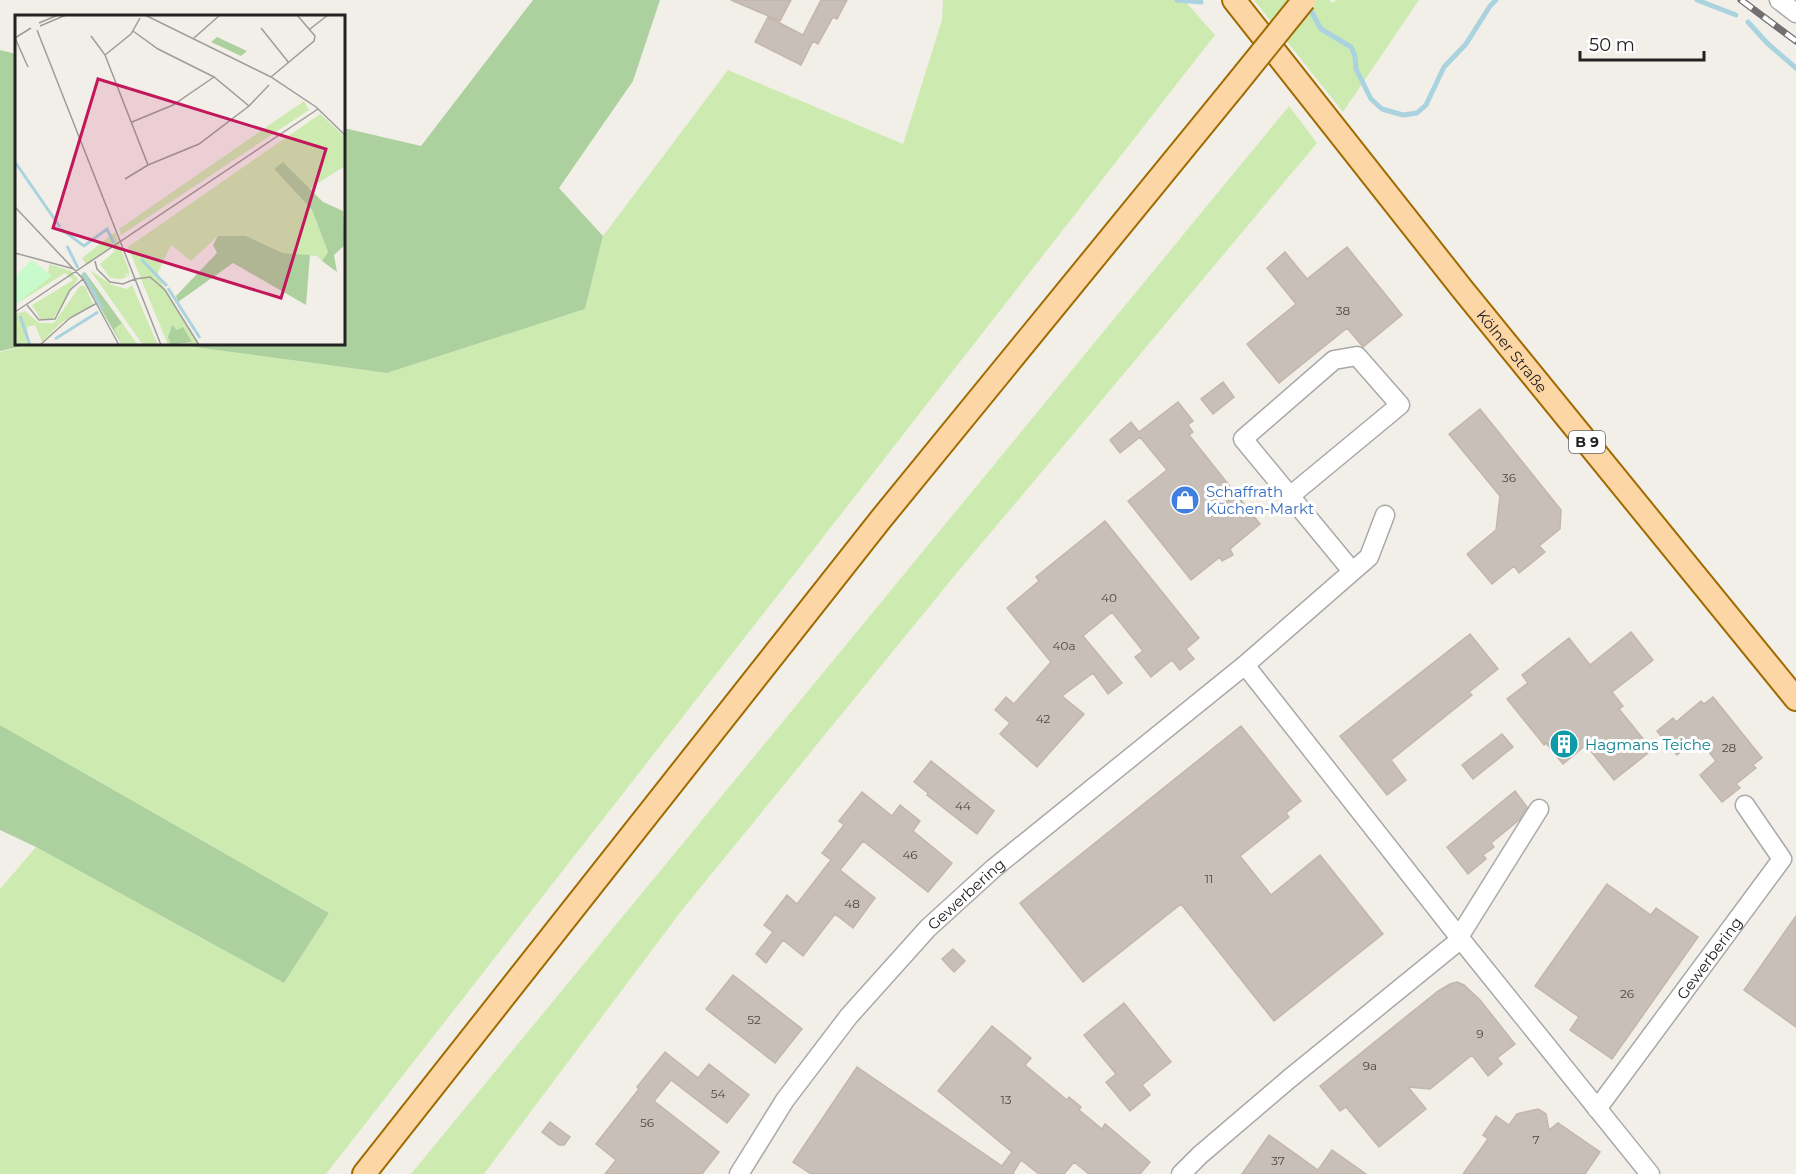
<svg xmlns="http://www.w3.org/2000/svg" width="1796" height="1174" font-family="Montserrat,sans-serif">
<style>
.grass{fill:#cdebb0}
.forest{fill:#add19e}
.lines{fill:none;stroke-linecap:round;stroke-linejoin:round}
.stream{stroke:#aad3df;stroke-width:5}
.building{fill:#c7bfb8;stroke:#c4b6ab;stroke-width:1.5}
.minor-casing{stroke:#a9a9a9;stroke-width:21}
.major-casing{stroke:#a06b00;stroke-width:26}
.minor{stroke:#fff;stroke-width:18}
.major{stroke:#fcd6a4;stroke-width:22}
.rail-casing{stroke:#707070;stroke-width:7}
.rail{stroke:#fff;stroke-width:4.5;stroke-dasharray:14;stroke-linecap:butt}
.major-bridge-casing{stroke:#a06b00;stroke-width:26;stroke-linecap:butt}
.major-bridge{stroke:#fcd6a4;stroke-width:22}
.labels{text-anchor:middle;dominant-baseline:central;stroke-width:6;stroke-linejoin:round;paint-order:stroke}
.number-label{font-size:12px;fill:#4b4948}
.shield{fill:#fff;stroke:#646464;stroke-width:1.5}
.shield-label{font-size:14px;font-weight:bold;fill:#222}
.street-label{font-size:15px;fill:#222;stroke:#fff}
.shop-label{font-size:15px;fill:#366cbe;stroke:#fff;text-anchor:start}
.culture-label{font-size:15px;fill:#0d838f;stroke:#fff;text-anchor:start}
.inset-river{fill:none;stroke:#aad3df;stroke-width:3}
.inset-road{fill:none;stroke:#9f9d99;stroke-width:1.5}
.view{fill:#c2185b;fill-opacity:0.15;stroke:#c2185b;stroke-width:3}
.inset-edge{fill:none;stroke:#222;stroke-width:3}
</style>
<rect width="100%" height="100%" fill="#f2efe9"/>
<path class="grass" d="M943 0H1184L1215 35 326 1174H0V889L36 847 284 983 329 913 0 725V352L35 344H172L387 373 585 309 603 236 728 70 903 144 942 20Z
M1254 0H1329L1333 3 1336 0H1419L1343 112Z
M1289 106 1317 143 951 580 682 910 484 1174H411Z"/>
<path class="forest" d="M533 0H660L633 81 559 188 603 236 585 309 387 373 172 344H344V128L421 146Z
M0 50 16 54V344H33L0 351Z
M0 725 329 913 284 983 36 847 0 830Z"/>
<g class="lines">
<path class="stream" d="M1177 0 1201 2
M1697 0 1736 15
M1308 5 1321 29 1351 47 1355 56 1356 69 1371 99 1382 109 1403 115 1417 113 1426 105 1444 67 1466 44 1490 6 1496 0
M1748 22 1767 43 1796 68"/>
</g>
<path class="building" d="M731 0H791L780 21Z
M821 0H847L837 19 833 17 818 44 813 41 801 65 755 42 768 17 803 35Z
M1347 247 1402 315 1363 347 1347 328 1279 383 1247 344 1296 304 1267 268 1285 252 1307 279Z
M1223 382 1234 397 1213 414 1201 399Z
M1178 402 1193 421 1188 425 1193 432 1189 435 1260 524 1230 549 1233 555 1222 561 1220 557 1191 580 1128 501 1167 470 1140 437 1120 453 1110 440 1131 422 1139 432Z
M1480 409 1561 510 1560 529 1539 546 1545 552 1519 573 1514 566 1492 584 1467 554 1496 530 1500 496 1449 434Z
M1105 521 1199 638 1186 649 1194 659 1180 670 1172 660 1151 677 1135 657 1143 651 1112 612 1083 636 1122 683 1108 694 1093 673 1062 696 1084 714 1037 767 1000 734 1010 723 995 710 1006 697 1014 704 1051 662 1007 608 1039 581 1036 577Z
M1631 632 1653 660 1612 692 1623 706 1619 709 1652 750 1614 780 1586 745 1563 764 1546 743 1544 745 1507 699 1528 683 1522 675 1569 638 1590 665Z
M1470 634 1498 669 1469 692 1472 695 1391 760 1406 780 1387 795 1340 736Z
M1713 697 1762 758 1753 765 1756 768 1736 784 1740 788 1722 802 1700 775 1716 761 1698 738 1677 755 1657 731 1673 718 1676 722 1701 701 1704 704Z
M1241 726 1301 801 1286 813 1289 817 1240 856 1271 895 1320 855 1383 934 1274 1021 1181 904 1083 982 1020 903Z
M1502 734 1513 747 1473 779 1462 765Z
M931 761 994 811 977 834 927 795 928 793 914 782Z
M1515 791 1527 807 1519 820 1491 843 1494 847 1483 855 1486 859 1468 874 1447 847Z
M862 792 892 816 900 805 920 821 913 831 952 863 928 892 863 841 840 870 875 898 853 928 835 914 803 956 783 940 766 963 756 954 773 932 764 925 787 895 797 904 831 860 822 853 844 825 839 821Z
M1607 884 1651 915 1656 908 1698 937 1612 1059 1570 1030 1579 1017 1535 986Z
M1796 916V1027L1744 990Z
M953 949 965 961 954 972 942 959Z
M733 975 802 1029 775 1063 706 1009Z
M1457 982 1464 985 1480 1000 1515 1044 1497 1058 1502 1064 1488 1076 1472 1055 1430 1089 1408 1087 1426 1109 1379 1147 1346 1107 1340 1111 1320 1086 1438 991 1450 984Z
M1124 1003 1171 1062 1142 1085 1150 1095 1130 1111 1106 1082 1116 1074 1084 1035Z
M992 1026 1031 1058 1025 1065 1067 1100 1069 1097 1081 1107 1079 1110 1102 1129 1105 1124 1150 1162 1140 1174H1089L1074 1162 1064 1174H1039L1021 1160 1013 1173 1014 1174H811L793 1162 857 1067 1002 1166 1012 1152 938 1091Z
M665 1052 698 1078 709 1064 749 1095 727 1123 671 1080 654 1101 719 1152 702 1174H605L616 1160 596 1144 639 1089 637 1087Z
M1538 1109 1546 1114 1549 1130 1558 1123 1600 1152 1585 1174H1463L1488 1139 1483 1135 1496 1116 1509 1125 1517 1114Z
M550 1122 570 1137 564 1145H559L542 1132Z
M1269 1135 1318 1170 1332 1150 1366 1174H1242Z"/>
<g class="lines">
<g class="minor-casing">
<g id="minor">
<path d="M1779 0 1796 13"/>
<path d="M1290 496 1400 405 1357 356 1334 360 1243 439 1352 571"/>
<path d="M1245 665 1369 557 1385 515"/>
<path d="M1459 937 1539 809"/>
<path id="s1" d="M1597 1109 1782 859 1745 805"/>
<path id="s2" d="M739 1174 785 1100 849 1016 928 928 994 868 1245 665 1459 937 1650 1174"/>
<path d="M1181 1174 1200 1155 1289 1079 1461 939"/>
</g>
</g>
<g class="major-casing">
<g id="major">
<path id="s3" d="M1234 0 1463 290 1796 699"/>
<path d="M364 1174 881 519 1233 88"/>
</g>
</g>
<use href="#minor" class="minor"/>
<use href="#major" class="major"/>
<g class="rail-casing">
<path id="rail" d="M1741 0 1796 41"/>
</g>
<use href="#rail" class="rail"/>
<g class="major-bridge-casing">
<path id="major-bridge" d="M1233 88 1304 0"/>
</g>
<use href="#major-bridge" class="major-bridge"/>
</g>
<defs>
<g id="shop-disc" transform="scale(1.5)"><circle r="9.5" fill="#3f7fe0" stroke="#fff"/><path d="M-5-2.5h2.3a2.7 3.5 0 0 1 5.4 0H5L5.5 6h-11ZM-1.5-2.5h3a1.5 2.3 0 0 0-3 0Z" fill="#fff"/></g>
<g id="building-disc" transform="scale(1.5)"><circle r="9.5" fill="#0f9aa8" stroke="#fff"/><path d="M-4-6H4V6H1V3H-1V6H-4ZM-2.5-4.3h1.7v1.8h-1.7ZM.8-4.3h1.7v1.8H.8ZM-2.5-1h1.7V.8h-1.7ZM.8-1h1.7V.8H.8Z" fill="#fff"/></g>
</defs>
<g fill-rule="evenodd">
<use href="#shop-disc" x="1185" y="500"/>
<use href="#building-disc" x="1564" y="744"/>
</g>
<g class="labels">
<g class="number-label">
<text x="1343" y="310">38</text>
<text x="1509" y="477">36</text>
<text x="1109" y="597">40</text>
<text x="1064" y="645">40a</text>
<text x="1043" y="718">42</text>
<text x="1729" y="747">28</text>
<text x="963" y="805">44</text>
<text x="910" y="854">46</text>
<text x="1209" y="878">11</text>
<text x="852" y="903">48</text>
<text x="1627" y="993">26</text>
<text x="754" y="1019">52</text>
<text x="1480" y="1033">9</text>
<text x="1370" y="1065">9a</text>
<text x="718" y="1093">54</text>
<text x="1006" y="1099">13</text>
<text x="647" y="1122">56</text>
<text x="1536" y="1139">7</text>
<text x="1278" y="1160">37</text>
</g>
<rect class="shield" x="1569" y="431" width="36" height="22" rx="4.5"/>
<g class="shield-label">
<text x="1587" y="442">B 9</text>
</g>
<g class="street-label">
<text stroke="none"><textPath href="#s3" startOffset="448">Kölner Straße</textPath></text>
<text stroke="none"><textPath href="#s2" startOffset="362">Gewerbering</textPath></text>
<text stroke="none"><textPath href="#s1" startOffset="188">Gewerbering</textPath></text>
</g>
<g class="shop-label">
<text x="1206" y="491">Schaffrath<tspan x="1206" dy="17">Küchen-Markt</tspan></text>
</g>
<g class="culture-label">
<text x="1585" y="744">Hagmans Teiche</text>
</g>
</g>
<g transform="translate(15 15)">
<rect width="330" height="330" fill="#f2efe9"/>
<path d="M289 86 294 95 106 220 104 214ZM305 99 330 122V151L294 174 268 148 259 154 297 195 313 237 307 246 302 241 268 238 231 221H203L176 246 156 230 142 260 183 330H169L177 327 168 313 157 330H160H153L113 232ZM100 217 114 256V261L110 258 112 262 106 264 95 263 85 249 100 236 97 231 71 249 67 243ZM34 249 56 256 63 264 38 304H25L17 290 58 265 50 258 3 288 33 260ZM75 255 97 270 112 274 117 270 143 330H128ZM65 271H70L78 289 46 308 27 327 20 310 12 312 15 330H0V299L10 296 24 308H39ZM107 308 123 330H107L98 314Z" fill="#cdebb0"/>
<path d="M202 22 232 36 226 41 196 27ZM268 147 308 187 328 196 330 230 319 240 322 257 307 246 313 237 297 195 259 154ZM203 221H231L268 238 295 240 291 290 218 248 163 287 161 281 202 238 198 230ZM70 257 107 308 99 314 107 330 66 260ZM157 310 162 315 168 312 177 327 156 330 153 322Z" fill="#add19e"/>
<path d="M17 245 37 261 0 290V261Z" fill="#c8facc"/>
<path class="inset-river" d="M0 147 45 212M46 214 69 231 92 214 99 228M52 231 63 253M126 244 152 271M68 258 88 294M153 273 185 323M5 301 15 330M40 324 83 297"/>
<path class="inset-road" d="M130 0 256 62 301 92 330 120M24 8 43 0M25 11 51 0M246 13 274 48M295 14 313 0M22 15 146 330M76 21 90 40 116 19 125 3M0 23 13 52M0 23 16 13M179 23 205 0M90 40 133 150 184 129 234 91 199 62 143 34 118 16M256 62 299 26 300 21 282 0M234 91 254 70M117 107 158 90 199 62M110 164 133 150M0 192 68 264 104 330M0 238 59 254M80 246 82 254 95 267 108 269 120 264M120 264 135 262 150 275 184 330M12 290 24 305 40 304 55 275 68 264M0 297 303 94M25 330 55 303 82 288"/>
<path class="view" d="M83 64 311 134 266 283 38 213Z"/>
<rect width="330" height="330" class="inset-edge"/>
</g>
<path d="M1580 51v9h124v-9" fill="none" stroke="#222222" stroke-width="3"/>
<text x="1589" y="51" font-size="18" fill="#222222" stroke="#ffffff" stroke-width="4.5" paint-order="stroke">50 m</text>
</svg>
